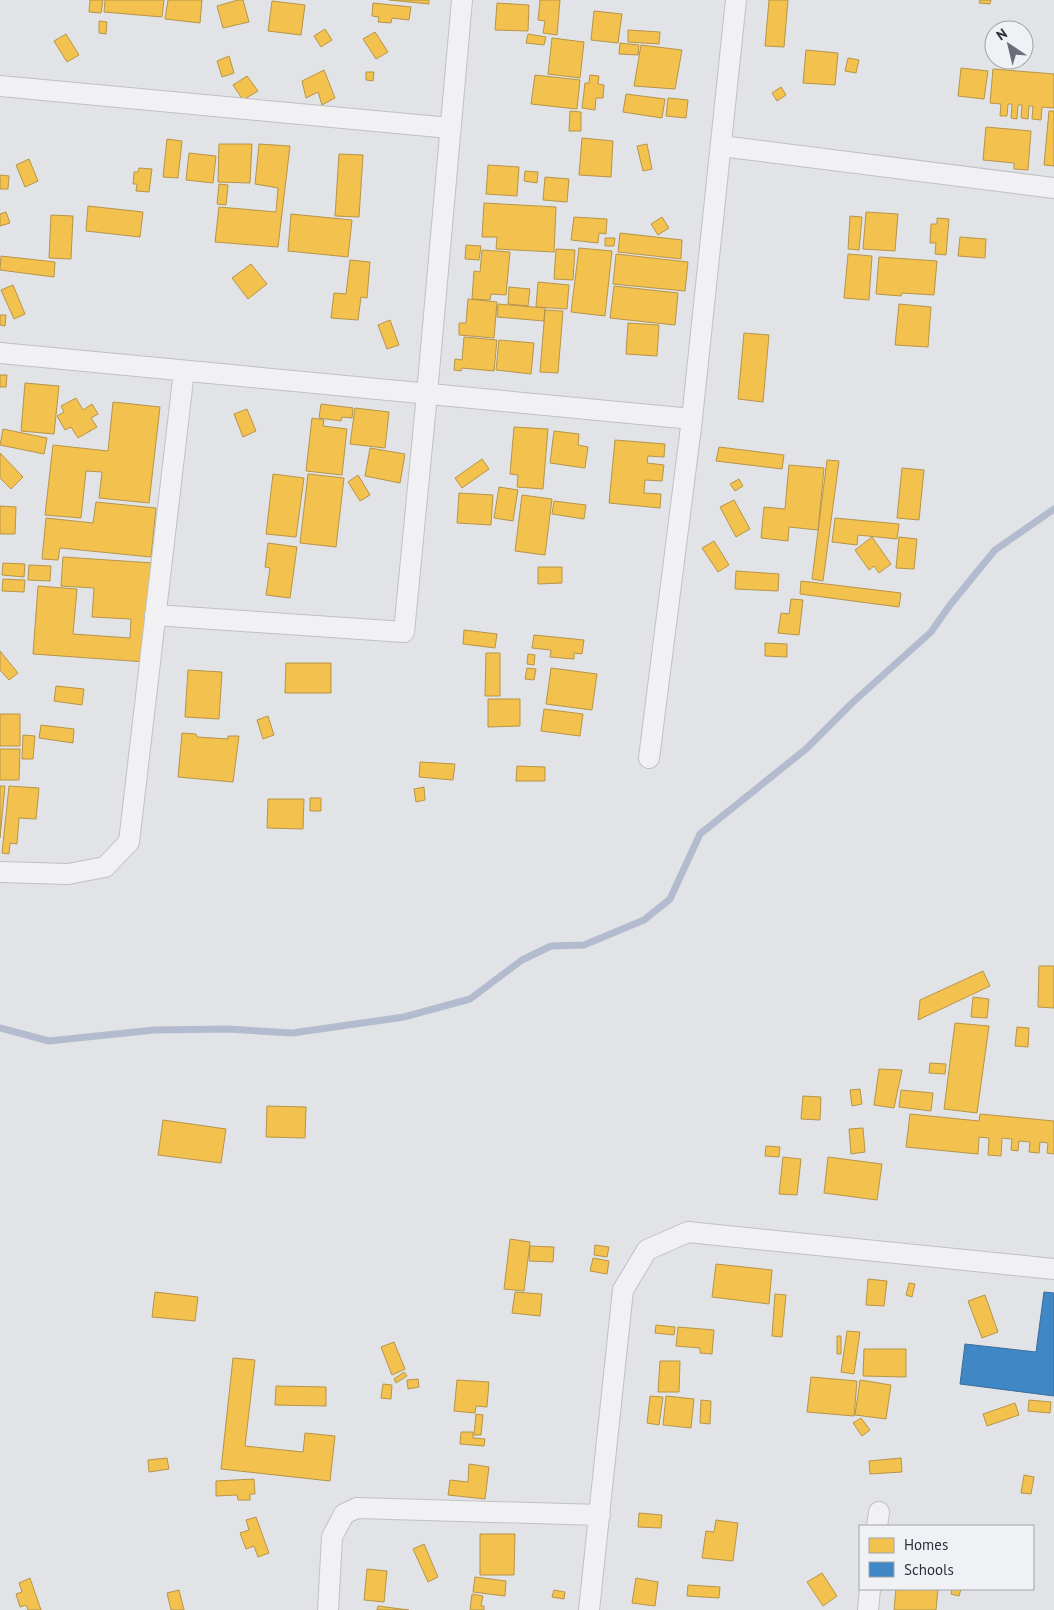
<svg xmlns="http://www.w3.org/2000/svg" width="1054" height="1610" font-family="'PT Sans',sans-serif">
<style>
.homes{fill:#f2c14e;stroke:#b69549}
.schools{fill:#3f88c5;stroke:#396d9c}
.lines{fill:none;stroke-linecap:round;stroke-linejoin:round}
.stream{stroke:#b3bcce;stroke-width:7}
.minor-casing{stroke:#c0c1c4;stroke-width:22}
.minor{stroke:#f1f1f3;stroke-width:20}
</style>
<rect width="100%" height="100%" fill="#e2e3e6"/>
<path class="homes" d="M90 0H103L101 13 89 12Z
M105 0H164L162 17 104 12Z
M168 0H202L200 23 165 19Z
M238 0H243L249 22 223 28 217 6Z
M389 0H429V4Z
M540 0H560L557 35 543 33 545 21 538 20Z
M769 0H788L784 47 765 46Z
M980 0H991L990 4 979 3Z
M272 1 305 5 301 35 268 31Z
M373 3 411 7 409 20 392 18 391 23 378 22 379 17 372 16Z
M497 3 529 5 528 31 495 30Z
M594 11 622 14 618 43 591 40Z
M99 21 107 22 106 34 99 33Z
M325 29 332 40 321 47 314 36Z
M628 30 660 32 659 44 628 42Z
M375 32 388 52 376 59 363 39Z
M66 34 79 55 67 62 54 41Z
M528 34 546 37 544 45 526 43Z
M552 38 584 42 580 78 548 74Z
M620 43 639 45 638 55 619 54Z
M641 45 682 50 675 89 634 86Z
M806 50 838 53 835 85 803 83Z
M229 56 234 73 222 77 217 61Z
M848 58 859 60 856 73 845 71Z
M961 68 988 71 984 99 958 96Z
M993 69 1054 74V108L1042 107 1041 120 1032 119 1033 106H1029L1028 119 1021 118 1022 105H1018L1017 119 1011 118 1012 104H1008L1007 116H1000L1001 104 990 103Z
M324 70 335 98 322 105 318 92 306 98 302 81Z
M366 72H374L373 81 366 80Z
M535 75 580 80 577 109 531 104Z
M590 75 599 76 598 84 604 85 603 98H596L595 110 582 108 585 83H589Z
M247 76 258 91 243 100 233 85Z
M781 87 786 95 777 101 772 93Z
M626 94 665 99 662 118 623 112Z
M668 98 688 100 686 118 666 116Z
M570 111 581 112V131H569Z
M1049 111H1054V166L1044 165Z
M986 127 1031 131 1028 170 1014 169V163L983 160Z
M582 138 613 141 611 177 579 175Z
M167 139 182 141 178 178 163 177Z
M219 144H252L250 183 218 182Z
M259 144 290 146 278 247 215 242 219 207 276 212 278 188 255 184Z
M647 144 652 169 643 171 637 146Z
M189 153 216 156 213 183 186 180Z
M339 154 363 155 359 217 335 216Z
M29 159 38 181 25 187 16 165Z
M488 165 519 167 517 196 486 194Z
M139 168 152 169 149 192 136 191 137 184H133L134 172H138Z
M525 171 538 172 537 183 524 181Z
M0 175 9 176 8 189H0Z
M545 177 569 179 567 202 543 200Z
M219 184 228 185 226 205 217 204Z
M484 203 556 207 554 252 496 249 497 237H482Z
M88 206 143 212 140 237 86 231Z
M6 212 10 223 0 226V214Z
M866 212 898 214 895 251 863 249Z
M291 214 352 220 348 257 288 251Z
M51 215 73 216 71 259 49 258Z
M850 216 862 217 859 250 848 249Z
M574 217 607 219 606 234 599 233 598 243 571 240Z
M662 217 669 228 658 235 651 224Z
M937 218 949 219 946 255 935 254 936 243H930L931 224H937Z
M620 233 682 240 681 259 618 252Z
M960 237 986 239 985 258 958 256Z
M605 238H615L614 246H605Z
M466 245 481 246 479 260 465 259Z
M579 248 612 251 605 316 571 312Z
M556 249 575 250 573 280 554 279Z
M482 250 510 252 506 295 491 294 490 300 472 299 474 271 480 272Z
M616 254 688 262 685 291 613 284Z
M848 254 872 256 869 300 844 298Z
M1 256 55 262 54 277 0 270Z
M879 257 937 261 934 295 902 293 901 296 876 294Z
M350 260 370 262 367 298 361 297 358 320 331 318 334 293 346 294Z
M251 264 267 284 248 299 232 278Z
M538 282 569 285 567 309 536 307Z
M13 285 25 314 14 319 1 290Z
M614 286 678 293 675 325 610 318Z
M509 287 530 289 528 306 508 304Z
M468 299 497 302 494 338 459 335V323H466Z
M498 304 545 308 544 321 497 317Z
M899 304 931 307 928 347 895 345Z
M545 310 563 311 558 373 540 372Z
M0 315H6L5 326 0 325Z
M390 320 399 345 387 349 378 325Z
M628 323 659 325 657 356 626 354Z
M744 333 769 335 763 402 738 399Z
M464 337 497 340 494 371 462 368 461 371 454 370 455 359 462 360Z
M499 340 534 343 531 374 496 370Z
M0 375H7L6 387H0Z
M25 383 59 386 54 434 21 431Z
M76 398 83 410 92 404 98 414 91 418 97 427 78 438 71 427 65 430 57 416 64 412 61 406Z
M113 402 160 407 149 503 99 498 102 472 86 471 81 518 45 515 53 445 108 451Z
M321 404 353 408 352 418 342 417 341 421 319 418Z
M355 408 389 412 385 448 350 444Z
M247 409 256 431 243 437 234 414Z
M312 418 324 420 323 426 347 429 342 475 306 471Z
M514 427 548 429 543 489 517 487 518 475 510 474Z
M3 429 47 438 44 454 0 445Z
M554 431 579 434 578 445 588 447 585 468 550 463Z
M615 440 665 444 664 457 648 456 647 463 664 465 662 481 645 480 644 493 661 494 660 508 609 503Z
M719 447 784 455 782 469 716 461Z
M370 448 405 454 400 483 365 476Z
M0 453 23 477 11 489 0 478Z
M482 459 489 469 462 488 455 478Z
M827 460 839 461 823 581 812 579Z
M789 465 824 468 818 530 789 527 788 541 761 538 764 507 785 509Z
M902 468 924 470 919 520 897 518Z
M273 474 304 478 296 537 266 534Z
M308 474 344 478 336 547 300 543Z
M358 475 370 495 360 501 348 482Z
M739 479 743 486 735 491 730 484Z
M499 487 518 490 513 521 494 518Z
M459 493 493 495 491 525 457 523Z
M522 495 552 499 545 555 515 551Z
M734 500 750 529 736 537 720 507Z
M554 501 586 505 584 519 552 514Z
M96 502 156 508 151 557 60 548 58 560 42 559 46 518 93 523Z
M0 506 16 507 15 534H0Z
M835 518 899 524 897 539 858 535 857 545 832 542Z
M872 537 891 564 879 573 874 566 869 570 855 550Z
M899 537 917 539 914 569 896 568Z
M714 541 729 565 718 572 702 548Z
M268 543 297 547 290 598 266 595 270 568 265 567Z
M63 557 153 563 146 662 33 654 38 586 77 589 73 634 130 638 131 619 92 617 94 588 61 586Z
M3 563 25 564 24 577 2 575Z
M29 565 51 566 50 581 28 580Z
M538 567H562V583L538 584Z
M736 571 779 574 778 591 735 589Z
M3 579 25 580 24 592 2 591Z
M801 581 901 593 899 607 800 594Z
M791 599 803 600 799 635 778 633 781 613 789 614Z
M464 630 497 634 495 648 463 644Z
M534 635 584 640 582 654 574 653V659L550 657 551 650 532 648Z
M765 643 787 644V657L765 656Z
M0 651 18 673 9 680 0 670Z
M486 653H500V696H485Z
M528 654 535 655 534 665 527 664Z
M286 663H331V693H285Z
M527 668 536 669 534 680 525 679Z
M551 668 597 674 592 710 546 704Z
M188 670 222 672 219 719 185 717Z
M56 686 84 689 82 705 54 701Z
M488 699H520V726L488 727Z
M544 709 583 714 580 736 541 731Z
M0 714H20V746H0Z
M268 716 274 735 263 739 257 720Z
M41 725 74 729 73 743 39 738Z
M182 733 196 734 197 737 228 739V736H239L233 782 178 777Z
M23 735 35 736 33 759H22Z
M0 749H20L19 780H0Z
M420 762 455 764 453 780 419 777Z
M517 766 545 767V781H516Z
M0 786H5L0 838Z
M9 786 39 788 36 819 19 818 17 844 10 843 9 854 2 853Z
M424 787 425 800 416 802 414 789Z
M310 798H321V811H310Z
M268 799H304L303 829 267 828Z
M1039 966H1054V1008L1038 1007Z
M983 971 990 986 918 1020 920 1000Z
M973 997 989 999 987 1018 971 1017Z
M955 1023 989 1026 977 1113 944 1109Z
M1017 1027 1029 1028 1028 1047 1015 1046Z
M930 1063 946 1064 945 1074 929 1073Z
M879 1069 902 1070 894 1108 874 1105Z
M860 1089 862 1104 852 1106 850 1090Z
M901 1090 933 1093 931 1111 899 1107Z
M803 1096 821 1097 820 1120 801 1119Z
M267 1106 306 1107 305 1138 266 1137Z
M910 1114 979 1121 980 1114 1054 1121V1154L1047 1153 1048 1143 1040 1142 1039 1153 1029 1152 1030 1142 1019 1141 1018 1151 1011 1150 1012 1139 1002 1138 1001 1156 988 1155 989 1138 979 1137 978 1154 906 1147Z
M163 1120 226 1129 221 1163 158 1155Z
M863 1128 865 1152 851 1154 849 1129Z
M766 1146 780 1147 779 1157 765 1156Z
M783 1157 801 1159 797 1195 779 1194Z
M828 1157 882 1164 877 1200 824 1193Z
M510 1239 530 1242 524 1291 504 1289Z
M595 1245 609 1247 607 1257 594 1255Z
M530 1246 554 1247 553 1262 529 1261Z
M593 1258 609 1261 607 1274 590 1271Z
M716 1264 772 1270 769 1304 712 1297Z
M868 1279 887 1281 884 1306 866 1305Z
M909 1283 915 1284 912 1297 906 1295Z
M155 1292 198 1297 195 1321 152 1317Z
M515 1292 542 1294 540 1316 512 1313Z
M775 1294 786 1295 782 1337 772 1336Z
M985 1295 998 1332 982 1338 968 1301Z
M656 1325 675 1327 674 1335 655 1333Z
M678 1327 714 1330 712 1354 700 1353V1348L676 1346Z
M847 1331 860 1332 854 1374 841 1372Z
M837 1336H841V1354H837Z
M394 1342 405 1369 392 1375 381 1347Z
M864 1349H906V1377L863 1376Z
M233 1358 255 1360 245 1446 303 1452 305 1433 335 1436 330 1481 221 1469Z
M660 1361H680L679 1392H658Z
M404 1372 407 1376 396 1383 394 1379Z
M811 1377 857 1381 854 1416 807 1412Z
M418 1379 419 1387 408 1389 407 1380Z
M457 1380 489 1382 487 1407 476 1406 475 1413 454 1411Z
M860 1380 891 1385 886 1419 855 1415Z
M383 1384 392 1385 391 1399 381 1398Z
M276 1386 326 1387V1406L275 1405Z
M650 1396 663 1397 659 1425 647 1423Z
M666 1396 694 1399 691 1428 663 1425Z
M701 1400 711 1401 710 1424 700 1423Z
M1029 1400 1051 1402 1050 1413 1028 1411Z
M1015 1403 1019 1415 987 1426 983 1414Z
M476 1414 483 1415 481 1435H474Z
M861 1418 870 1430 862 1436 853 1423Z
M461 1432H473V1438L485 1439 484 1446 460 1444Z
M167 1458 169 1469 149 1472 148 1460Z
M901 1458 902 1472 870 1474 869 1461Z
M469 1464 489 1467 485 1499 448 1495 450 1480 468 1482Z
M1024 1475 1034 1477 1031 1494 1021 1493Z
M254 1479 255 1494H250V1500H238L237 1495 216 1496V1481Z
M639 1513 662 1515 661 1528 638 1527Z
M256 1517 269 1553 258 1557 254 1546 246 1549 240 1533 249 1530 246 1520Z
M716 1520 738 1523 733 1561 702 1558 706 1531 714 1532Z
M480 1534H515L514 1575H480Z
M424 1544 438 1577 428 1582 413 1549Z
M367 1569 387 1571 384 1602 364 1600Z
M822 1573 837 1596 823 1606 807 1582Z
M475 1577 506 1581 505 1596 473 1592Z
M30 1578 41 1610H28L26 1605 20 1607 16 1594 22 1592 19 1583Z
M636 1578 658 1582 655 1606 632 1603Z
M688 1585 720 1587 719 1598 687 1596Z
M896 1589H938L936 1610H894Z
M952 1589H961L959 1596 951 1594Z
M179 1590 184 1610H171L167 1593Z
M554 1590 565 1592 564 1599 552 1597Z
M472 1594 483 1596 481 1606H484V1610H470Z
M378 1606 409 1610H377Z"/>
<path class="schools" d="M1044 1292 1054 1293V1396L960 1384 965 1344 1036 1352Z"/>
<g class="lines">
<path class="stream" d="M0 1028 49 1041 154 1030 227 1029 292 1033 404 1017 470 999 522 960 551 946 584 945 644 920 670 899 700 834 806 749 852 703 931 632 950 605 995 550 1054 509"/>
<g class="minor-casing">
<path id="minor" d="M0 86 450 128
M721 146 1054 188
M0 353 692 419
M155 615 404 632 427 394 462 0
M649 758 692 419 736 0
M0 872 68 874 105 867 129 842 184 371
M877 1526 879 1512
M328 1610 332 1537 344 1514 357 1508 600 1515
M589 1610 623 1290 647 1250 688 1232 1054 1269
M868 1610 870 1589"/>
</g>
<use href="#minor" class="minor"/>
</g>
<rect x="859" y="1525" width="175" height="65" fill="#f0f1f5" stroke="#a1a3ab"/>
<rect x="869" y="1538" width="25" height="15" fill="#f2c14e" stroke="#a1a3ab"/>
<text x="904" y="1550" font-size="15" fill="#2a2f3d">Homes</text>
<rect x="869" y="1562" width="25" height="15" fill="#3f88c5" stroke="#a1a3ab"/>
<text x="904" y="1575" font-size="15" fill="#2a2f3d">Schools</text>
<g transform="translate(1009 45) rotate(325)"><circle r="24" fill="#f0f1f5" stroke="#a1a3ab"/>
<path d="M0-4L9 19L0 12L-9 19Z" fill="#6a6e78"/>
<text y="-8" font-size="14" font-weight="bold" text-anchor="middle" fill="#2a2f3d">N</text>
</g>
</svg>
